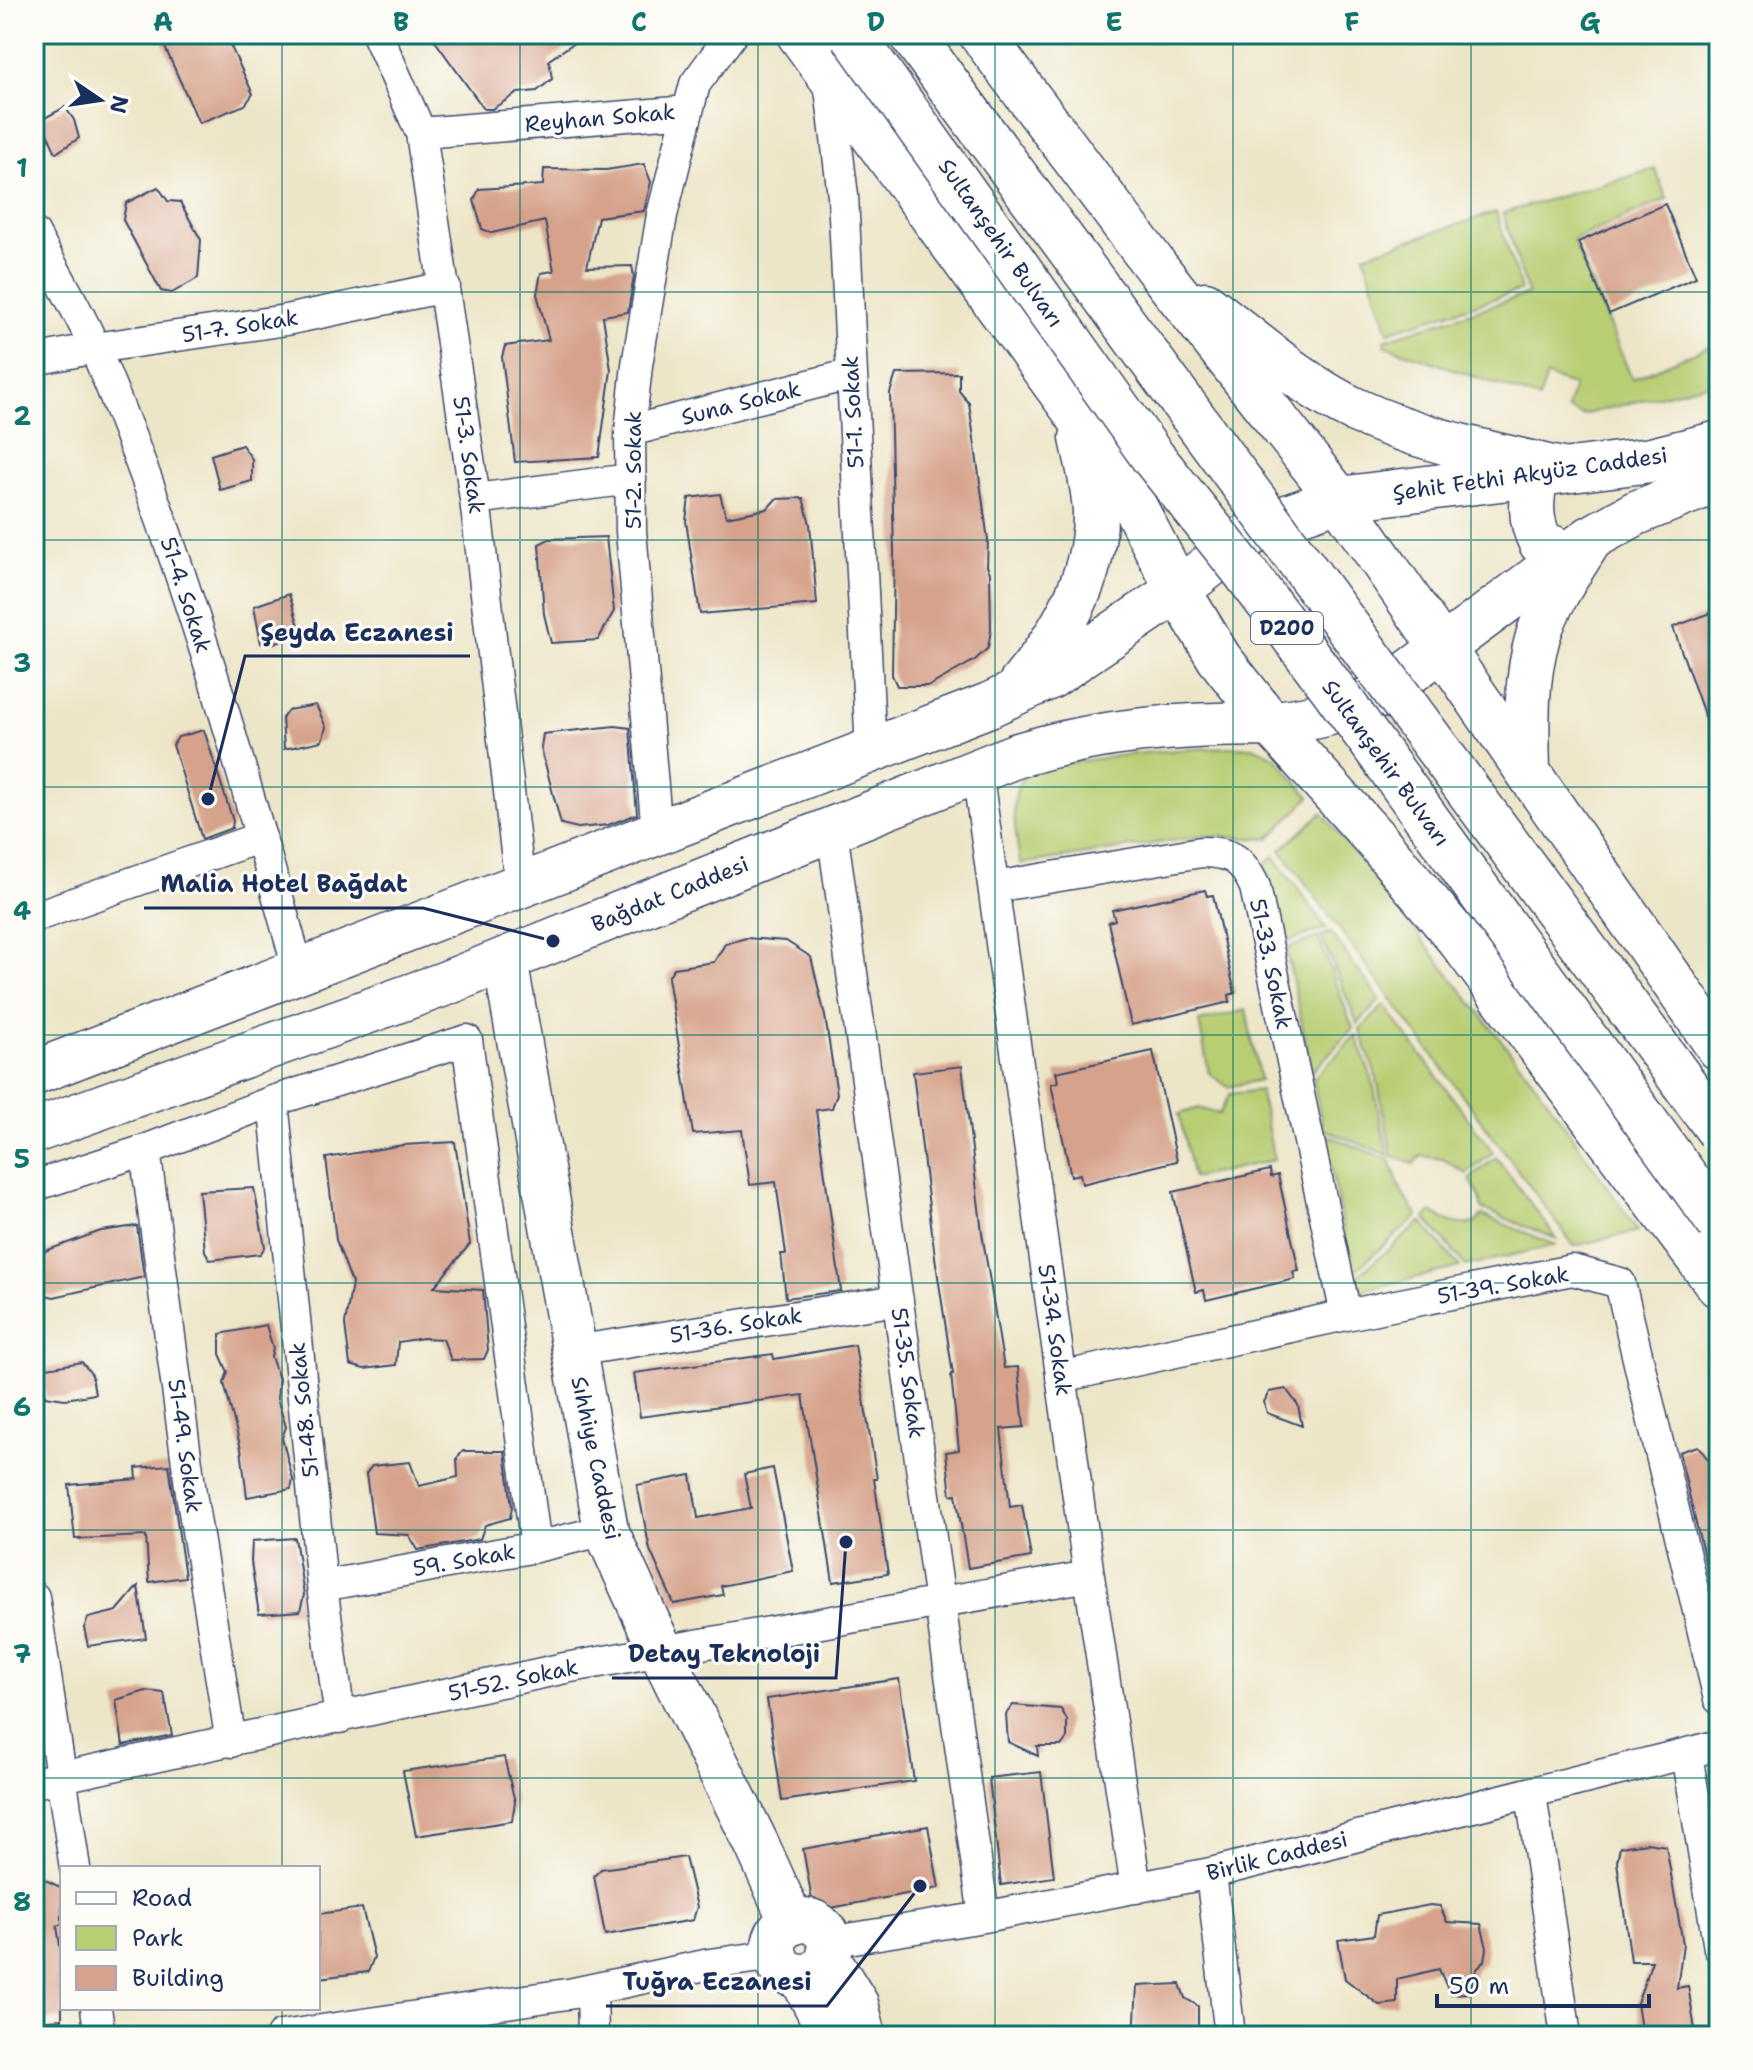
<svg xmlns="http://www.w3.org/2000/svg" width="1753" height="2070" font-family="'Shantell Sans',sans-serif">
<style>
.green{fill:#b8ce73;stroke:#6a7e68;stroke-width:2}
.building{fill:#d6a28b}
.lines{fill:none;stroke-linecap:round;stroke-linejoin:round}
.street-casing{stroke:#3a4a6e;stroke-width:33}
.secondary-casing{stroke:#3a4a6e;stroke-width:47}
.primary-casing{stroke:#3a4a6e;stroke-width:47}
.street{stroke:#fff;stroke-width:30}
.secondary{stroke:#fff;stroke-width:44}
.primary{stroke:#fff;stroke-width:44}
.highway-bridge-casing{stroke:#3a4a6e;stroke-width:47;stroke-linecap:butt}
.highway-bridge{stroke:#fff;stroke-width:44}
.grid{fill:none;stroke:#0f766e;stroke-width:2;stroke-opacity:0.55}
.labels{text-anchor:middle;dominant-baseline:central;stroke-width:6;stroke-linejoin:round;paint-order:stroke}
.shield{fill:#fdfcf7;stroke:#5f6c8c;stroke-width:2}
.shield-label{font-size:20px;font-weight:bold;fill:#1b2f5e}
.street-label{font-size:22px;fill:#1b2f5e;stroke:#fdfcf7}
.leader{fill:none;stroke:#1b2f5e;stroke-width:3}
.callout-dot{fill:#1b2f5e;stroke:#fdfcf7;stroke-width:3}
.callout-label{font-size:24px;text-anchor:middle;font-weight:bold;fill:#1b2f5e;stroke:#fdfcf7;stroke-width:6;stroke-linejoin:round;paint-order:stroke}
.neatline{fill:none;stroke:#0f766e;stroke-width:3}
.grid-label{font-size:26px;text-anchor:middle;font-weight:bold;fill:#0f766e}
</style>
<rect width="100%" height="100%" fill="#fdfcf7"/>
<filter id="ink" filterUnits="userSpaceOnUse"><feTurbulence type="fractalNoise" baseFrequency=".0125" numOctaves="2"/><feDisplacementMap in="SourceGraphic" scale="16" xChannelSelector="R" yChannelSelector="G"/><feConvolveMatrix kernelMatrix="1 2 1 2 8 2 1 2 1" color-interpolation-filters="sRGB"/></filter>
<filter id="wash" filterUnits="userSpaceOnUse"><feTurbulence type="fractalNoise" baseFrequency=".006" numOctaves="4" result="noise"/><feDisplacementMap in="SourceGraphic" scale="32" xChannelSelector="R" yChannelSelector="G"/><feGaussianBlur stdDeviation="1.8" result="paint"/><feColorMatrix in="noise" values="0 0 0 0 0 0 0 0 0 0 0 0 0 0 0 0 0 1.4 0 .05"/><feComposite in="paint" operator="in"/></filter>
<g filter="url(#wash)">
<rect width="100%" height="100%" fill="#ede5c7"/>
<path class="green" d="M1655 169 1667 199 1573 240 1632 379 1719 342V381L1582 415 1567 409 1574 386 1547 376 1539 399 1386 346 1384 340 1528 294 1503 213Z
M1496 212 1521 290 1388 332 1364 255Z
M1253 747 1275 757 1310 797 1268 839 1203 836 1020 864C1017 834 1004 792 1030 770 1104 756 1178 747 1253 747Z
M1322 813 1539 1088 1638 1231 1574 1246 1281 850Z
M1274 856 1326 928H1327L1284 943 1266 863Z
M1330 932 1380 1000 1358 1024 1321 936Z
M1318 937 1353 1028 1312 1072 1286 949Z
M1384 1005 1493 1152 1467 1174 1443 1159 1421 1156 1414 1164 1392 1156 1377 1079 1360 1030Z
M1246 1010 1260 1080 1228 1087 1209 1073 1199 1022Z
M1356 1035 1372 1079 1388 1155 1323 1129 1313 1079Z
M1260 1090 1274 1160 1193 1178 1179 1114 1199 1108 1219 1114 1230 1094Z
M1324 1134 1390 1160 1402 1193 1418 1216 1352 1273Z
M1496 1157 1557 1239 1482 1209 1480 1198 1470 1179Z
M1432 1212C1446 1221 1459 1227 1475 1223L1482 1215 1556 1245 1466 1266 1425 1218Z
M1421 1222 1460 1267 1356 1292 1353 1280Z"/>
<g id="blocks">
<path class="building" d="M159 34H225L253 94 245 105 199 123Z
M430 34H587L549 60 552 79 537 91 518 93 492 109H484Z
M65 107 74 120 79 138 56 153 41 120Z
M644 164 651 182 644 211 598 217 587 267 632 266 634 276 628 312 603 316 611 370 599 457 515 462 502 357 505 346 549 340 537 294 541 273 554 271 545 221 492 233 482 229 474 200 479 189 543 185 544 169 606 170Z
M158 187 168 201 180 202 201 240 198 278 172 293 161 291 123 220 126 203Z
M1665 204 1696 277 1609 314 1578 242Z
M959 373V391L969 403 988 540 987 566 990 573 991 630 988 648 975 660 929 686H897L892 675 894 552 890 393 896 374Z
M242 445 252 459V481L220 490 211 455Z
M720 494 726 517 767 509 776 499 803 498 810 524 817 604 700 614 686 521 689 498Z
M606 537 614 611 598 640 551 643 544 614 539 544 549 539Z
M289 594 299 626 295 635 274 643H261L254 606Z
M1719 610V747L1716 748 1673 627Z
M316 705 326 727 322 741 284 749 282 718 288 710Z
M615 726 630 728 637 814 608 825 578 828 561 824 541 748 543 734Z
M204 730 233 821 232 828 202 839 173 745 178 737Z
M1205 890 1207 896 1213 895 1235 993 1229 995 1230 1002 1131 1025 1108 922 1115 920 1112 910Z
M746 938 786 941 811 957 825 1016 837 1094 832 1108 816 1110 841 1291 786 1298 781 1254H786L776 1182 750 1185 742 1130 693 1134 668 977 674 968 714 962 725 944Z
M1153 1051 1177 1161 1082 1184 1080 1174 1071 1176 1051 1084 1058 1082 1056 1072Z
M962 1066 982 1233 1004 1368 1018 1367 1024 1427 1001 1429 1010 1507 1022 1505 1031 1557 968 1568 956 1494 951 1495 946 1452 959 1450 951 1374H953L935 1257 913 1072Z
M455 1142 470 1244 434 1287 483 1290 488 1350 484 1359 451 1360 443 1339 423 1338 398 1342 396 1365 364 1369 350 1365 345 1324 352 1283 336 1240 326 1158 403 1145Z
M1270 1170 1271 1177 1278 1175 1299 1271 1293 1272 1295 1279 1206 1300 1204 1290 1196 1292 1173 1192Z
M254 1188 265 1247 260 1254 210 1260 205 1251 199 1191Z
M137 1226 144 1277 54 1297 41 1294 37 1266 45 1251 101 1231Z
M266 1325 273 1348 271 1357 279 1379 277 1399 286 1427 282 1438 293 1480 291 1489 247 1497 241 1449 224 1383 228 1372 220 1354V1334Z
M855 1345 877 1479H874L888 1574 833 1582 803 1395 640 1417 634 1373 773 1354 774 1359Z
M82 1362 92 1375 95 1394 65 1399 45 1396 41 1369Z
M1286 1389 1298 1405 1302 1426 1267 1413 1264 1402 1269 1392Z
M1698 1446 1719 1474V1585L1711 1586 1679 1452Z
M463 1451H505L512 1507 510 1518 485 1525 480 1539 418 1550 409 1535 374 1533 366 1474 372 1466 410 1462 419 1486 458 1477 457 1458Z
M169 1465 185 1577 149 1582 146 1536 75 1539 69 1485 137 1479 136 1468Z
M773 1468 793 1571 721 1586 723 1595 674 1604 650 1550 637 1485 691 1475 698 1518 751 1508 744 1474Z
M295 1538 304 1595 300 1611 259 1614 251 1562 252 1541Z
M138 1586 146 1638 88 1646 84 1628 88 1618 117 1611Z
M899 1679 914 1781 782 1801 767 1699Z
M146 1691 164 1693 172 1735 123 1745 116 1700Z
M1013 1705 1061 1709 1067 1720V1738L1061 1746H1037L1038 1756 1008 1742 1006 1714Z
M504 1757 515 1802 512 1821 416 1836 403 1771Z
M1041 1772 1054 1877 1001 1885 989 1778Z
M928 1826 939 1888 814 1911 803 1849Z
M1647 1843 1666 1846 1683 1944 1677 1988 1688 1986 1696 2036H1642L1637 2003 1652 1961H1631L1617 1862 1620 1847Z
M685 1857 697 1907 693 1920 605 1935 594 1876 601 1869Z
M34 1874 62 1888V1924L57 1926 62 1958V2019L34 2021Z
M1430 1905 1440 1906 1447 1922 1481 1924 1487 1948 1485 1961 1476 1970 1469 1993 1450 1994 1439 1969 1397 1979V2003L1379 2005 1345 1979 1338 1940 1374 1935 1377 1915Z
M362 1908 374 1957 368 1972 318 1978V1914Z
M1180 1984 1185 1998 1198 2006V2036H1134L1137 1986Z"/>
</g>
</g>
<g filter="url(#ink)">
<use href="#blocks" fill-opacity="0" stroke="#3a4a6e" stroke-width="2"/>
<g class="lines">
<g class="street-casing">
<path id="street" d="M377 34 421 133 475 499 520 886
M829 80 843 196 871 751
M421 133 688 111 695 84 732 34
M34 233C55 272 79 310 96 351 181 551 240 762 299 972
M34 360 95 348 286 320 445 287
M630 431 852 374
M475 499 631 479
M977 770 1089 1576 1136 1888
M832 830 984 1917
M657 833 631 531 630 431 637 365 662 215 688 111
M994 887 1201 852C1232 852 1242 859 1255 887L1346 1315
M34 917 261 837
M273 1101 322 1586 340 1718
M145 1150 191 1493 231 1742
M34 1186 145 1150 273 1101 467 1040 536 1547
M574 1351 898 1300
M1061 1377 1346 1315 1572 1270 1620 1283 1719 1699
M322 1586 536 1547 606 1530
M34 1597 75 1868
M1687 1754 1719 1948
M34 1783 565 1668 1089 1576
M1531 1794 1566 2036
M1211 1873 1230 2036
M829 1942 984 1917 1211 1873 1719 1745
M592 1989 593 2036
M96 2008 100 2036
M281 2036 574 1993 710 1964 775 1955"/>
</g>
<g class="secondary-casing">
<path id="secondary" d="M981 34 1156 267 1339 499 1719 1048
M1205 304C1253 340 1300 384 1355 410 1420 440 1492 454 1561 470
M1020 685C1061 635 1096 578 1095 512 1094 487 1087 462 1082 438
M1528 772C1527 727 1525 680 1538 636 1549 601 1572 569 1591 538
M505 960 606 1530 661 1651 757 1845 792 1923
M34 1073 989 705 1050 677 1178 590 1124 486 1076 413 799 34
M34 1131 444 984 1015 756C1098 730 1184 724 1271 724L1377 841 1462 943 1719 1286
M774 1948a28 28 0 1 1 56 0a28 28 0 1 1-56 0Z
M828 1959 856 2004 864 2036
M801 1976 820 2013 828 2036"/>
</g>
<g class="primary-casing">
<path id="primary" d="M1719 443 1651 460 1339 499 1287 517 1249 535 1178 590 1219 658 1271 724C1311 718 1340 713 1376 697L1591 538 1636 513 1719 480
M1536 476C1531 501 1529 519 1541 543L1569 554"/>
</g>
<use href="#street" class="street"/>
<use href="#secondary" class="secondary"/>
<use href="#primary" class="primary"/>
<g class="highway-bridge-casing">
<path id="highway-bridge" d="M852 34 1152 456 1241 567 1333 689 1719 1223
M911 34 1719 1131"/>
</g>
<use href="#highway-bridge" class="highway-bridge"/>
</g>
</g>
<path class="grid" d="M282 34V1868M520 34V2036M758 34V2036M995 34V2036M1233 34V2036M1471 34V2036M34 292H1719M34 540H1719M34 787H1719M34 1035H1719M34 1283H1719M34 1530H1719M34 1778H1719M282 2008V2036"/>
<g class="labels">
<rect class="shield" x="1251" y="612" width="72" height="32" rx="6"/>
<g class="shield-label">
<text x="1287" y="628">D200</text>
</g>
<g class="street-label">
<text transform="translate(600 118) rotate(-5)">Reyhan Sokak</text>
<text transform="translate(1001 243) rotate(55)">Sultanşehir Bulvarı</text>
<text transform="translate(240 326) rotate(-9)">51-7. Sokak</text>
<text transform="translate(741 403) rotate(-14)">Suna Sokak</text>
<text transform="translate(853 412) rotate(-93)">51-1. Sokak</text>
<text transform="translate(469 455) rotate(82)">51-3. Sokak</text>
<text transform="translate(633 470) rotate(-90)">51-2. Sokak</text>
<text transform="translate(1530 474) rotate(-8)">Şehit Fethi Akyüz Caddesi</text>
<text transform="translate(186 595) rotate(72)">51-4. Sokak</text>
<text transform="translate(1386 763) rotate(54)">Sultanşehir Bulvarı</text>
<text transform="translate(670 894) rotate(-22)">Bağdat Caddesi</text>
<text transform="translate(1271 964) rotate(78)">51-33. Sokak</text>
<text transform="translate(1503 1285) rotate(-10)">51-39. Sokak</text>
<text transform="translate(736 1325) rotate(-9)">51-36. Sokak</text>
<text transform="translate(1055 1330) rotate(82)">51-34. Sokak</text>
<text transform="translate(908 1373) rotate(82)">51-35. Sokak</text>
<text transform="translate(304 1410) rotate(-96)">51-48. Sokak</text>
<text transform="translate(185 1446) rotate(82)">51-49. Sokak</text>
<text transform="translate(596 1458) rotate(78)">Sıhhiye Caddesi</text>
<text transform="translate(464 1560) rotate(-10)">59. Sokak</text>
<text transform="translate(513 1680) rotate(-12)">51-52. Sokak</text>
<text transform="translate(1277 1856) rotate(-14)">Birlik Caddesi</text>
</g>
</g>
<path class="leader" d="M208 799L245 656H470M553 941L423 908H144M846 1542L836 1678H612M920 1886L827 2006H606"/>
<g class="callout-dot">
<circle cx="208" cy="799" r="8"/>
<circle cx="553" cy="941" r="8"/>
<circle cx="846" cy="1542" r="8"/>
<circle cx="920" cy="1886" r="8"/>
</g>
<g class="callout-label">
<text x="357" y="641">Şeyda Eczanesi</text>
<text x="284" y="892">Malia Hotel Bağdat</text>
<text x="724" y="1662">Detay Teknoloji</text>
<text x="717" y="1990">Tuğra Eczanesi</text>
</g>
<rect width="1753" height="2070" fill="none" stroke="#fdfcf7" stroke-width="88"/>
<rect x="60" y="1866" width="260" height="144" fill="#fdfcf7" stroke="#a3aaba" stroke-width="2"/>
<rect x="76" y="1892" width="40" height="12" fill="#ffffff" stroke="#a3aaba" stroke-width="2"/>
<text x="132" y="1906" font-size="24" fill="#1b2f5e">Road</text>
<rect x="76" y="1926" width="40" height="24" fill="#b8ce73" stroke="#a3aaba" stroke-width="2"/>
<text x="132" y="1946" font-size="24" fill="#1b2f5e">Park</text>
<rect x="76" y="1966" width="40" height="24" fill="#d6a28b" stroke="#a3aaba" stroke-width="2"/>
<text x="132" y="1986" font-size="24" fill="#1b2f5e">Building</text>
<g transform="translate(100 100) rotate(103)" stroke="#fdfcf7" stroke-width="6" paint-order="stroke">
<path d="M0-6L14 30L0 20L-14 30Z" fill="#1b2f5e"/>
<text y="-12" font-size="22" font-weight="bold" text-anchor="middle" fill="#1b2f5e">N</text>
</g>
<path d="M1437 1994v12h212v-12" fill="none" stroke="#1b2f5e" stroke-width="4"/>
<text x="1449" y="1994" font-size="24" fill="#1b2f5e" stroke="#fdfcf7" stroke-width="6" paint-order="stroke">50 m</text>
<rect x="44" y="44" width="1665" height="1982" class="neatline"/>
<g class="grid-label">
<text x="163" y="31">A</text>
<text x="401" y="31">B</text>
<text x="639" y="31">C</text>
<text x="876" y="31">D</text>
<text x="1114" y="31">E</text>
<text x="1352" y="31">F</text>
<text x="1590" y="31">G</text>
<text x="22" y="177">1</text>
<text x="22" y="425">2</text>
<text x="22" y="672">3</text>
<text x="22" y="920">4</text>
<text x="22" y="1168">5</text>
<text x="22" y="1416">6</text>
<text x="22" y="1663">7</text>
<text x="22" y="1911">8</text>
</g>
</svg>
